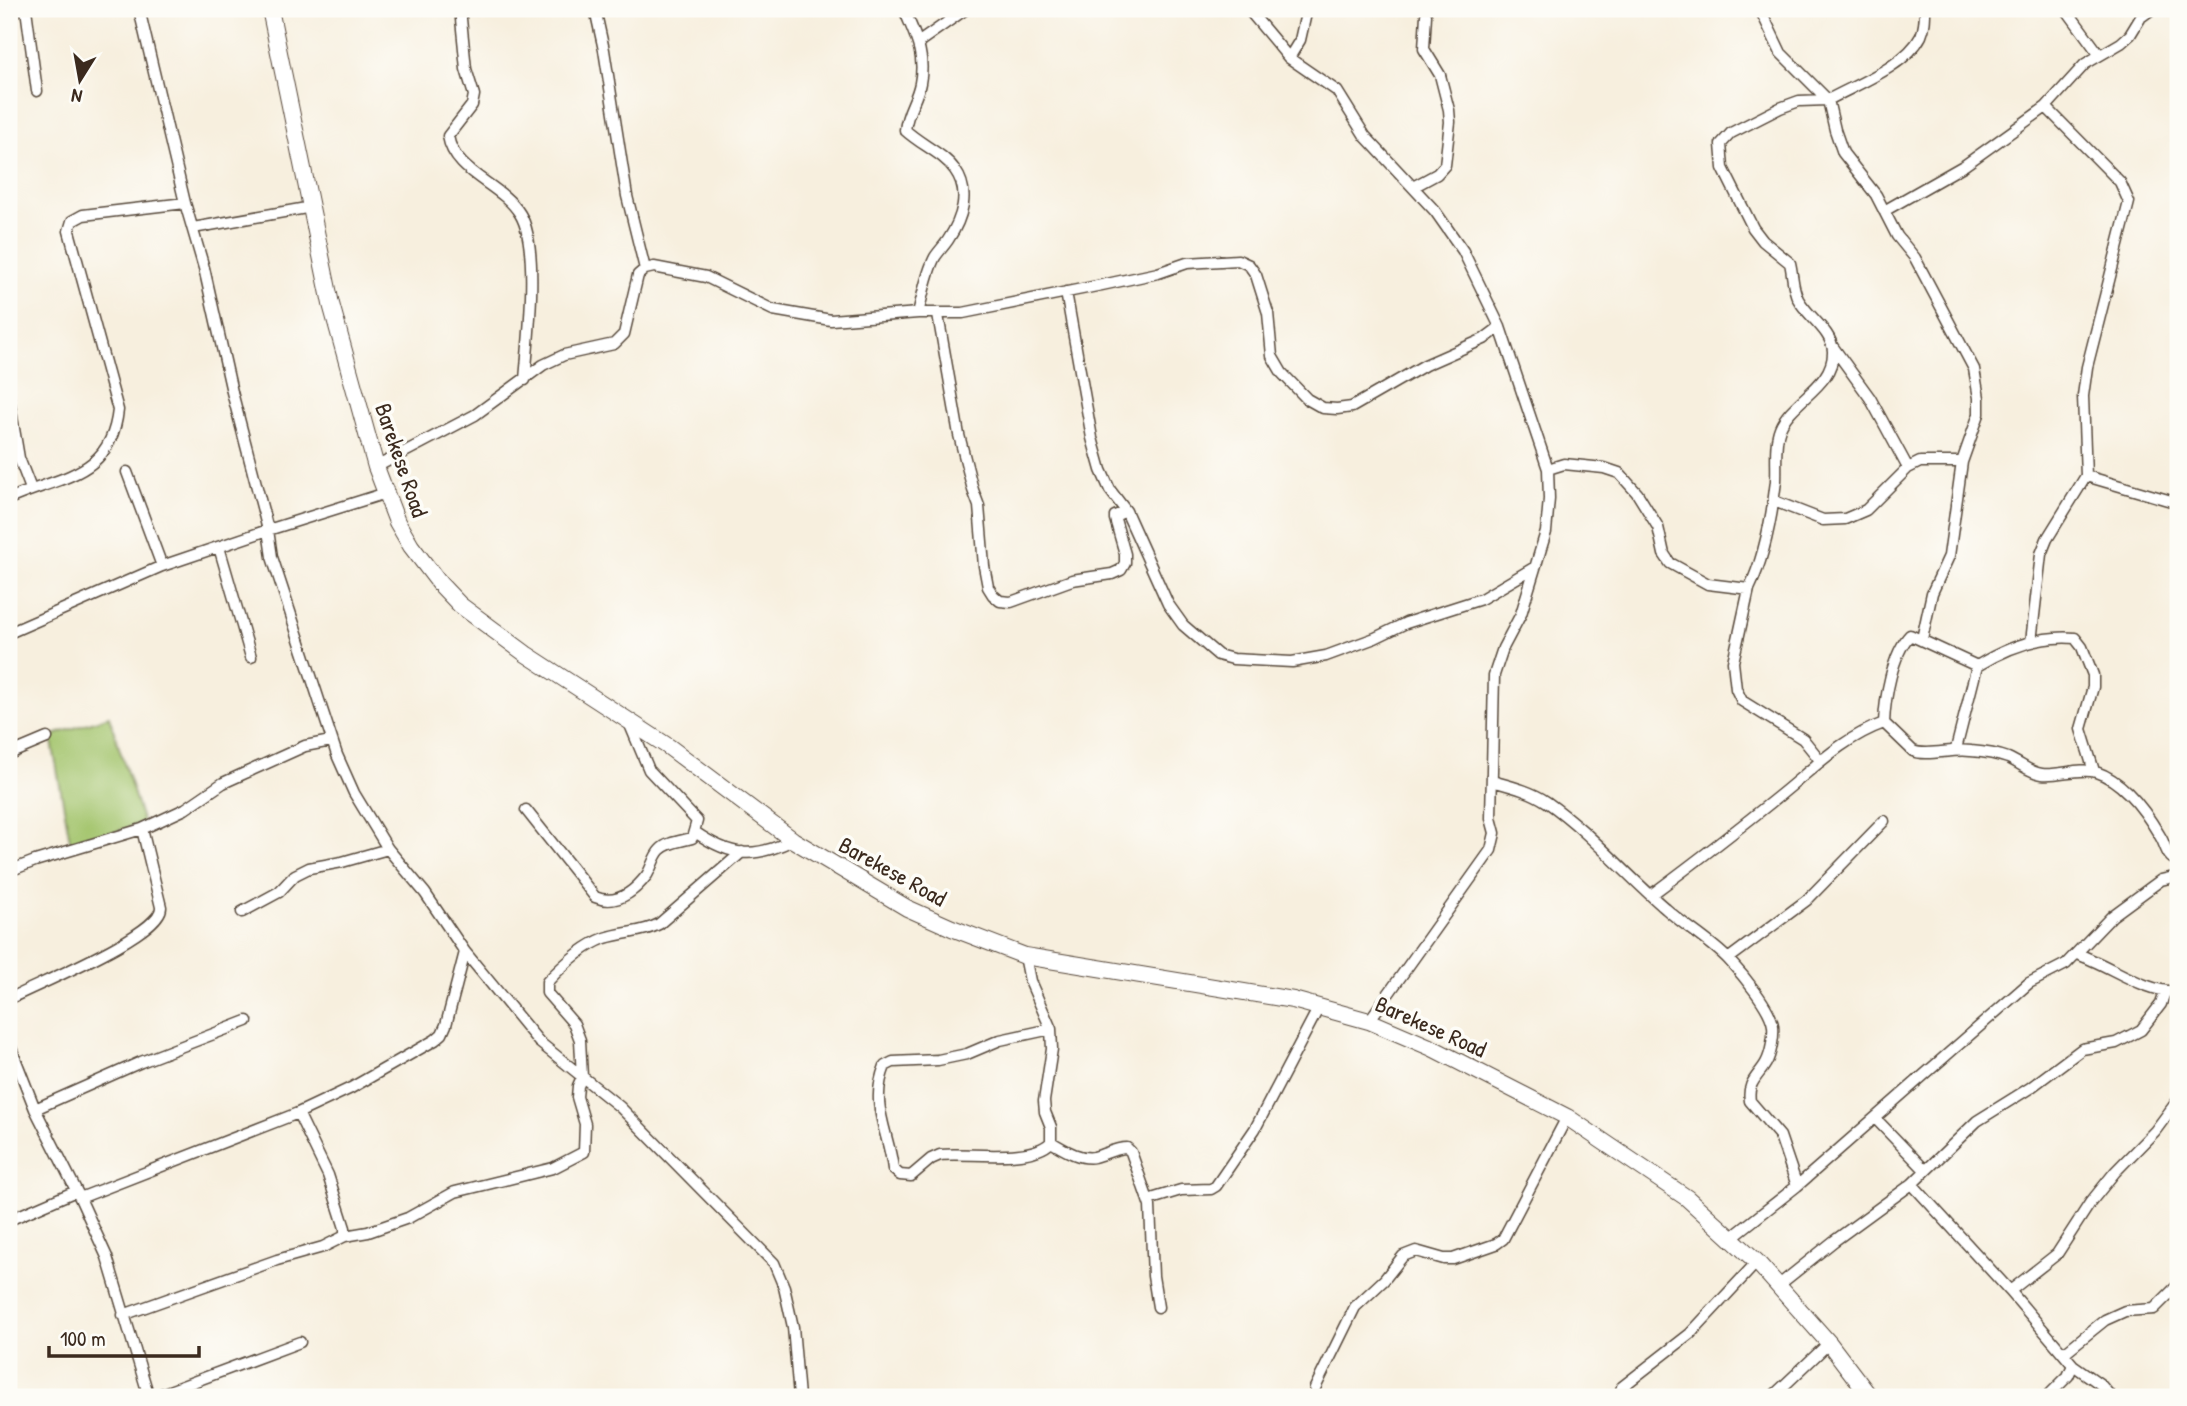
<svg xmlns="http://www.w3.org/2000/svg" width="2187" height="1406" font-family="'Patrick Hand',sans-serif">
<style>
.green{fill:#a3c46c;stroke:#6f7745;stroke-width:2}
.lines{fill:none;stroke-linecap:round;stroke-linejoin:round}
.street-casing{stroke:#57483b;stroke-width:13}
.secondary-casing{stroke:#57483b;stroke-width:18}
.street{stroke:#fff;stroke-width:10}
.secondary{stroke:#fff;stroke-width:16}
.labels{text-anchor:middle;dominant-baseline:central;stroke-width:7;stroke-linejoin:round;paint-order:stroke}
.street-label{font-size:23px;fill:#3b2a1e;stroke:#fdfcf7}
</style>
<rect width="100%" height="100%" fill="#fdfcf7"/>
<filter id="ink" filterUnits="userSpaceOnUse"><feTurbulence type="fractalNoise" baseFrequency=".0143" numOctaves="2"/><feDisplacementMap in="SourceGraphic" scale="14" xChannelSelector="R" yChannelSelector="G"/><feConvolveMatrix kernelMatrix="1 2 1 2 8 2 1 2 1" color-interpolation-filters="sRGB"/></filter>
<filter id="wash" filterUnits="userSpaceOnUse"><feTurbulence type="fractalNoise" baseFrequency=".00686" numOctaves="4" result="noise"/><feDisplacementMap in="SourceGraphic" scale="28" xChannelSelector="R" yChannelSelector="G"/><feGaussianBlur stdDeviation="1.57" result="paint"/><feColorMatrix in="noise" values="0 0 0 0 0 0 0 0 0 0 0 0 0 0 0 0 0 1.4 0 .05"/><feComposite in="paint" operator="in"/></filter>
<g filter="url(#wash)">
<rect width="100%" height="100%" fill="#f7efde"/>
<path class="green" d="M109 716 143 823 71 846 51 736Z"/>
</g>
<g filter="url(#ink)">
<g class="lines">
<g class="street-casing">
<path id="street" d="M26 9 37 91
M139 9 185 203 204 268 232 392 268 530 272 557 337 755 354 793 388 849 425 893 465 952 539 1042 620 1107 774 1263 784 1287 793 1327 799 1397
M460 9 466 69 474 95 472 105 448 136C454 174 501 183 520 214 540 246 528 340 525 380
M595 9 604 50 627 196 645 269
M904 9C914 34 926 53 920 83 917 100 907 110 905 130 921 145 943 153 955 170 971 192 962 219 948 240 944 246 939 251 935 257 926 274 923 295 918 313
M1248 9 1289 58 1337 91 1365 136 1435 211 1463 251 1500 327 1548 469 1549 499 1546 532 1521 614 1503 648 1494 675 1491 818 1495 833 1491 850 1369 1021
M1760 9 1781 53 1828 100 1799 101 1780 108 1731 133 1721 144 1723 168 1753 228 1763 241 1790 263C1793 275 1792 287 1798 299 1807 316 1832 331 1833 351 1834 386 1792 399 1780 428 1774 443 1777 464 1776 481 1772 516 1765 556 1749 589L1733 662 1736 689 1742 701 1803 739 1820 760
M2066 9 2099 54
M919 42 966 9
M1289 58 1300 40 1307 9
M1413 187 1437 174 1445 165 1450 122 1449 110 1440 75 1424 49 1426 15
M1884 211 1965 165 2046 107 2085 64 2121 43 2130 35 2141 17 2152 9
M193 228 312 207
M1066 292 1092 438 1101 470 1110 490 1126 511 1168 604 1183 625 1218 655 1233 659 1292 662 1326 656 1375 638 1406 623 1481 599 1535 567
M938 315 959 435 973 490 979 506 984 566 988 587 993 595 1000 601 1011 602 1072 580 1112 574 1121 570 1125 563V554L1115 519V516L1126 511
M1833 347 1870 398 1908 468
M9 399 19 458 31 489
M376 467 475 415 543 365 564 355 614 344 624 334 638 275 645 269 654 267 706 277 773 310 831 320 918 313H963L1102 285 1158 273 1187 263 1238 260 1249 265 1256 275 1268 313 1272 356 1282 373 1307 399 1323 408 1337 409 1352 407 1425 365 1484 339 1500 327
M1548 469 1564 464 1604 468 1619 473 1637 493 1658 527 1664 554 1670 563 1708 584 1749 589
M127 472 162 566
M2086 476 2178 503
M9 499C60 476 111 477 118 410L69 231 72 221 83 215 185 203
M1774 501 1823 520 1845 519 1866 510 1908 468 1920 462H1962
M219 547 251 657
M9 633 162 566 268 530 386 493
M1922 639 1932 593 1949 556 1962 462 1979 414V398L1974 369 1915 258 1897 236 1876 195 1843 153 1835 130 1828 100C1857 84 1906 66 1921 36 1925 27 1925 18 1925 9
M2031 642 2041 554 2047 539 2086 476 2083 396 2087 367 2129 202 2120 182 2046 107
M1977 666 1910 635C1892 654 1885 698 1884 723L1913 751C1927 757 1953 748 1971 751 1983 752 1997 754 2008 758 2020 763 2030 773 2042 774 2059 776 2080 767 2096 772 2124 781 2146 812 2160 836 2166 845 2166 858 2178 861
M1956 749 1977 666C2006 648 2041 635 2075 638L2082 647 2093 675V687L2081 729 2094 771
M9 754 47 738
M1492 781C1510 786 1531 791 1547 802 1591 833 1626 875 1666 909 1686 927 1711 941 1729 960 1742 974 1771 1008 1773 1026 1774 1037 1771 1054 1766 1063 1758 1077 1747 1082 1750 1101L1780 1136 1797 1186
M526 810 595 897C616 906 634 892 647 875 652 867 654 856 660 850 667 842 682 841 692 838L697 821 649 770 628 720
M695 832C731 857 754 859 793 840
M9 871 35 861 142 829 185 809 223 783 305 746 331 741
M1651 895C1694 863 1737 830 1779 796 1813 769 1842 738 1884 723
M242 912 279 892 295 875 309 868 342 862 388 849
M2077 954C2110 965 2143 992 2178 992
M1025 956 1030 981 1051 1029 1052 1049 1044 1101 1045 1112 1051 1127V1142C1031 1163 969 1152 940 1155L931 1159 911 1176 900 1175 893 1169C889 1132 869 1105 885 1066L893 1062 938 1060 967 1054 1000 1040 1051 1029
M1728 959 1807 900 1884 821
M9 999C35 985 162 934 161 907L142 829
M9 1043 35 1109 80 1198 107 1257 149 1397
M35 1109 141 1062 247 1021
M1875 1118 1925 1170
M1051 1142C1062 1148 1079 1160 1094 1157 1106 1154 1115 1148 1127 1148L1131 1152 1150 1206 1153 1276 1158 1307
M1912 1184 2010 1291 2073 1365 2100 1384 2111 1397
M80 1198 298 1113 351 1088 435 1040 442 1034 446 1025 465 952
M1148 1200 1181 1190 1211 1189 1216 1186 1255 1129 1319 1007
M9 1220 76 1191
M345 1236 368 1232 408 1218 455 1192 553 1168 584 1152 585 1124 577 1097 578 1086 582 1077 580 1040 574 1024 547 993V982C563 965 583 946 605 938 623 932 643 933 659 924L742 852
M1731 1238 1797 1186 2029 983 2066 964 2112 916 2161 880 2178 876
M1779 1285 1834 1241 1912 1184 1977 1121 2030 1088 2082 1049 2116 1043 2141 1030 2161 1004 2165 992
M2010 1291 2057 1254 2090 1203 2115 1172 2155 1131 2178 1100
M123 1315 277 1260 323 1247 345 1236V1228L328 1175 298 1113
M2064 1353 2105 1320 2125 1311 2154 1309 2178 1285
M1315 1388 1355 1307 1384 1280 1403 1256 1416 1251 1444 1259H1453L1496 1244 1503 1239 1567 1117
M153 1397 300 1342
M1619 1397 1622 1387 1690 1334 1757 1262
M1772 1397 1829 1343
M2047 1397 2068 1376 2073 1365"/>
</g>
<g class="secondary-casing">
<path id="secondary" d="M270 9 331 304 376 467 397 522 411 546 440 584 460 605 526 654 669 747 793 840 907 908 952 928 1025 956 1293 1000 1369 1021 1432 1048 1567 1117 1687 1198 1757 1262 1829 1343 1870 1397"/>
</g>
<use href="#street" class="street"/>
<use href="#secondary" class="secondary"/>
</g>
</g>
<g class="labels">
<g class="street-label">
<text transform="translate(402 460) rotate(71)">Barekese Road</text>
<text transform="translate(893 871) rotate(29)">Barekese Road</text>
<text transform="translate(1431 1026) rotate(24)">Barekese Road</text>
</g>
</g>
<rect width="2187" height="1406" fill="none" stroke="#fdfcf7" stroke-width="35"/>
<g transform="translate(80 80) rotate(191)" stroke="#fdfcf7" stroke-width="5" paint-order="stroke">
<path d="M0-5L12 26L0 18L-12 26Z" fill="#3b2a1e"/>
<text y="-10" font-size="19" font-weight="bold" text-anchor="middle" fill="#3b2a1e">N</text>
</g>
<path d="M49 1346v10h150v-10" fill="none" stroke="#3b2a1e" stroke-width="3.5"/>
<text x="60" y="1346" font-size="21" fill="#3b2a1e" stroke="#fdfcf7" stroke-width="5" paint-order="stroke">100 m</text>
</svg>
